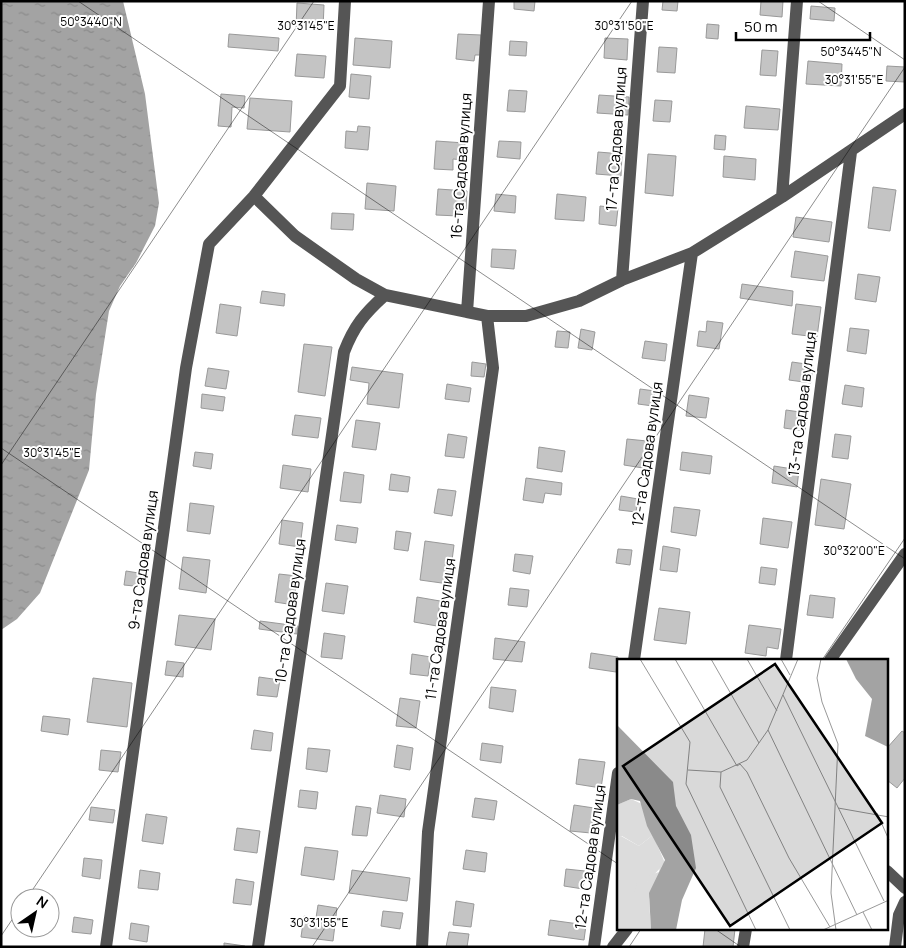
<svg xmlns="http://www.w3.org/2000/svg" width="906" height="948" font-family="Manrope,sans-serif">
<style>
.water{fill:url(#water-ripples)}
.building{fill:#c4c4c4;stroke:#999}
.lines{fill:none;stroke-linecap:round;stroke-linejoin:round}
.minor{stroke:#555;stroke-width:12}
.ticks{fill:none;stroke:#000;stroke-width:1;stroke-opacity:0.45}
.labels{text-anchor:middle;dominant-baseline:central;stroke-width:4;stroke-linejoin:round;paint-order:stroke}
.street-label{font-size:15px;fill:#000;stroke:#fff}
.inset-road{fill:none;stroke:#999;stroke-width:1}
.view{fill:#000;fill-opacity:0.15;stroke:#000;stroke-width:2.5}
.inset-edge{fill:none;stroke:#000;stroke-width:2.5}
.ticks-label{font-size:12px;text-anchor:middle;fill:#000;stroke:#fff;stroke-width:4;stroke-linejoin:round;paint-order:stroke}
</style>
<defs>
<pattern id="water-ripples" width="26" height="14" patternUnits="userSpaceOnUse" patternTransform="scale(1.25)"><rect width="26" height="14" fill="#a3a3a3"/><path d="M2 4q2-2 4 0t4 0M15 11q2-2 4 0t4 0" fill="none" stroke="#8b8b8b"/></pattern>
</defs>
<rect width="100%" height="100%" fill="#fff"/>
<path class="water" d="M1 1H123L145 94 159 203 155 226 136 263 120 286 109 311 96 394 89 470 40 593 17 619 1 630Z"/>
<path class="building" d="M514 1H535L534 11 514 9Z
M663 1H678L677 11 662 10Z
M761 1H783L782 17 760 15Z
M297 3 324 5 323 29 296 27Z
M811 6 835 8 834 21 810 19Z
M707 24 719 25 718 39 706 38Z
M229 34 279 38 278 51 228 47Z
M458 34 481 35 480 55H475L474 61 456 59Z
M355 38 392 41 390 68 353 65Z
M605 38 628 39 627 60 604 58Z
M510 41 527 42 526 56 509 55Z
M659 47 677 48 675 73 657 72Z
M762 50 778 51 776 76 760 75Z
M297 54 326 56 324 78 295 76Z
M808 61 842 64 841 86 806 84Z
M887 66 905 67V82L886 81Z
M351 74 371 76 369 99 349 97Z
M509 90 527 91 525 112 507 111Z
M221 94 245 96 244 108 232 107 231 127 218 126Z
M599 95 629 97 628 115 597 113Z
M250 98 292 101 290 132 247 129Z
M655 100 672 101 670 122 653 121Z
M746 106 780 109 778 130 744 128Z
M358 126 370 127 368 150 345 148 346 131 357 132Z
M715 135 726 136 725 150 714 149Z
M436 141 465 143 464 160 453 159V170L434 169Z
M499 141 521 142 520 159 497 157Z
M598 152 622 154 621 176 596 174Z
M648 154 676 156 673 196 645 193Z
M724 156 756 159 755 180 723 177Z
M367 183 396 186 394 211 365 209Z
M873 187 896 190 890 231 868 228Z
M438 189 467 191 466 209 460 208 459 216 436 215Z
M496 194 516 196 515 213 494 211Z
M557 194 586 197 584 221 555 219Z
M600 206 618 208 616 226 599 224Z
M332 213 354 214 353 230 331 229Z
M796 217 832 222 829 242 793 237Z
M492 249 516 250 514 269 491 267Z
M795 251 828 256 824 281 791 277Z
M858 274 880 277 876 302 855 299Z
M742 284 793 291 792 306 740 298Z
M262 291 285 294 284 306 260 303Z
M220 304 241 307 237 336 216 333Z
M796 304 821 307 817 337 792 334Z
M707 321 723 323 719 349 697 346 699 331 706 332Z
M850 328 869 330 866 354 847 351Z
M581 329 595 332 592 350 578 348Z
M557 331 570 332 568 348 555 347Z
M645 341 667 344 665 361 642 358Z
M304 344 332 347 325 396 298 392Z
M472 362 486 364 484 377 471 376Z
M792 362 813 365 811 383 789 380Z
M352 367 403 374 399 408 367 404 369 383 350 380Z
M208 368 229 371 226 389 205 386Z
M447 384 471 388 469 402 445 399Z
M845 385 864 388 862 407 842 404Z
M640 389 655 391 653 406 638 404Z
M202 394 225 397 223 411 201 408Z
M689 395 709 398 706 418 686 416Z
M786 410 807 413 805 431 784 428Z
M295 415 321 418 318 438 292 435Z
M356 420 380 423 376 450 352 447Z
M448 434 467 437 464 458 445 456Z
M835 434 851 436 848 459 832 457Z
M627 439 647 441 643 468 624 465Z
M539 447 565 451 562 472 537 468Z
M195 452 213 454 211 469 193 466Z
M682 452 712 456 710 474 680 470Z
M283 465 311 469 308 492 280 488Z
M774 466 799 470 797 487 772 483Z
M344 472 364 475 361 503 340 501Z
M391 474 410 477 408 492 389 490Z
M526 478 562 483 561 495 545 493 543 503 523 500Z
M821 479 851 484 844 529 815 525Z
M438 489 456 491 452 516 434 513Z
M621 496 638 499 636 512 619 510Z
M190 503 214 506 210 534 187 531Z
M674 507 700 510 696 536 671 532Z
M763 518 792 522 788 548 760 544Z
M282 520 303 523 300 547 279 544Z
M337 525 358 528 356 543 335 540Z
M396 531 411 533 408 551 394 549Z
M425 541 454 545 449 584 420 580Z
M663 546 680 549 677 572 660 570Z
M618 549 632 550 630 565 616 563Z
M515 554 533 556 530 574 513 571Z
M183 557 210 560 206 593 179 589Z
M761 567 777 569 775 585 759 583Z
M126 571 145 574 144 587 124 585Z
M279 574 297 576 294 605 275 602Z
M326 583 348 586 344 614 322 611Z
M510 588 529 590 527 607 508 605Z
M810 595 835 598 833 618 807 615Z
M417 597 440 601 437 626 414 622Z
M659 608 690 612 686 644 654 640Z
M179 615 215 619 211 650 175 645Z
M260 621 298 626 297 634 259 629Z
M749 625 781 629 778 649 767 647 766 656 745 653Z
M324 633 345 636 342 659 321 657Z
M495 638 525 642 522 662 493 659Z
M591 653 618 657 616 672 589 668Z
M412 654 431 657 428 676 410 674Z
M167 661 184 663 183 677 165 675Z
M259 677 280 680 277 697 257 695Z
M93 678 132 683 127 727 87 722Z
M491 687 516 690 513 712 489 708Z
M400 698 420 701 416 728 396 726Z
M43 716 70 719 68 735 41 731Z
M254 730 273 733 271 751 251 749Z
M902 731 905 733V778L897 788 887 780V748Z
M482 743 503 746 501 763 480 760Z
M397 745 413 748 410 770 394 767Z
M308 748 330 750 327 772 306 769Z
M101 750 121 752 118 772 99 770Z
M579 759 605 762 601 788 576 784Z
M300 790 318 792 316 809 298 807Z
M380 795 406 799 404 817 377 813Z
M475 798 497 801 494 820 472 817Z
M574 805 594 808 591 833 570 831Z
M356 806 371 808 367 836 352 835Z
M91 807 115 810 113 823 89 820Z
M146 814 167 817 163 844 142 841Z
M237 828 260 831 257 853 234 850Z
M305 847 338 851 334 880 301 875Z
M466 850 487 853 485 872 463 869Z
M84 858 102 860 100 879 82 876Z
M566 869 585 871 583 889 564 886Z
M140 870 160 873 158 890 138 888Z
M352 870 410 878 407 901 349 893Z
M236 879 254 882 251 905 233 903Z
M456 901 474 904 471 927 453 925Z
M318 905 337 908 333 941 301 937 304 916 316 918Z
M383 911 403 913 400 929 381 926Z
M74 917 93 920 91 934 72 932Z
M550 920 586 925 584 940 548 935Z
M131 923 149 926 147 942 129 939Z
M705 929H735L733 947H703Z
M449 932 469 934 467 947H446Z
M224 943 245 946V947H224Z"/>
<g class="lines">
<path class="minor" d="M254 196 295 236 356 279 385 295 487 316H526L579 301 622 280 692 253 782 197 905 114
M782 197 797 1
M622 280 643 1
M634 660 692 253
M786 660 851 152
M830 660 905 554
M887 871 905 888
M106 947 186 368 209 244 254 196 340 86 345 1
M258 947 344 352C354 326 364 314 385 295
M422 947 428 832 493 368 487 316 467 312 489 1
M594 947 618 773
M613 947 627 929
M743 947 746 929
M895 947 899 915 905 902"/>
</g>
<path class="ticks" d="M78 1 905 559M818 1 905 60M1 448 618 864M1 465 314 1M822 660 905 538M27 898 632 1M715 929 741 947M1 936 20 908M312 947 905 67M629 947 641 929"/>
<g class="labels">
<g class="street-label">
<text transform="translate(616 139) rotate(-86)">17-та Садова вулиця</text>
<text transform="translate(461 166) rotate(-86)">16-та Садова вулиця</text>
<text transform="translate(802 404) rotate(-83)">13-та Садова вулиця</text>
<text transform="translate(647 454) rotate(-82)">12-та Садова вулиця</text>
<text transform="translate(143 560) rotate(-82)">9-та Садова вулиця</text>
<text transform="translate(290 611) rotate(-82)">10-та Садова вулиця</text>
<text transform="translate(440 629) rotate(-82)">11-та Садова вулиця</text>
<text transform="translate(590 857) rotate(-82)">12-та Садова вулиця</text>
</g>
</g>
<g transform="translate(617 659)">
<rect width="271" height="271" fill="#fff"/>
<path d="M36 176 48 204 31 222 25 240H32L34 271H0V179L4 177 22 187Z" fill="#dcdcdc"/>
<path d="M14 140 25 145 36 176 22 187 5 177 0 179V146ZM43 207 46 208 32 240H25L17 233 20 224 31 222 30 217 42 213Z" fill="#dcdcdc"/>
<path d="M229 0H271V88L248 77 255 40 239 20ZM0 66 56 123 59 147 74 176 79 209 65 241 59 271H34L32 234 48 201 30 167 23 142 14 140 0 146Z" fill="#a3a3a3"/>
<path class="inset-road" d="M23 0 73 83 69 125 139 271M58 0 120 107 123 105 130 113 172 199 213 268M94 0 142 84M130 0 160 52M164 0 173 16M204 0 200 19 205 43 221 85 214 234 219 271M166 36 267 242M151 71 240 256M71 111 104 113 130 101 151 71 181 0M104 113 103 128 173 271M221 149 272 158M260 154 272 181M246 253 255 271M206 271 272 241"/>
<path class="view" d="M158 5 265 164 113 267 6 107Z"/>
<rect width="271" height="271" class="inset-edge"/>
</g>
<g class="ticks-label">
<text x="91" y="26">50°34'40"N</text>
<text x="306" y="30">30°31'45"E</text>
<text x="624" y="30">30°31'50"E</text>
<text x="851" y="56">50°34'45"N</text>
<text x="854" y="84">30°31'55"E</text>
<text x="52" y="457">30°31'45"E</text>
<text x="854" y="555">30°32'00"E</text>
<text x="319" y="927">30°31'55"E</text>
</g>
<rect width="906" height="948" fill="none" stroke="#000000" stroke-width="5"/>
<g transform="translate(35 913) rotate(34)"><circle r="24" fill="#ffffff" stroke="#999999"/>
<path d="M0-4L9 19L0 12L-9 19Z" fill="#000000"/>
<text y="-8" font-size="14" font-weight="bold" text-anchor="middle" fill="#000000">N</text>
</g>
<path d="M736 32v8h134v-8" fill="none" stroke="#000000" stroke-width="2.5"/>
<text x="744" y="32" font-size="15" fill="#000000" stroke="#ffffff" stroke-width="4" paint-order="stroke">50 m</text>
</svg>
